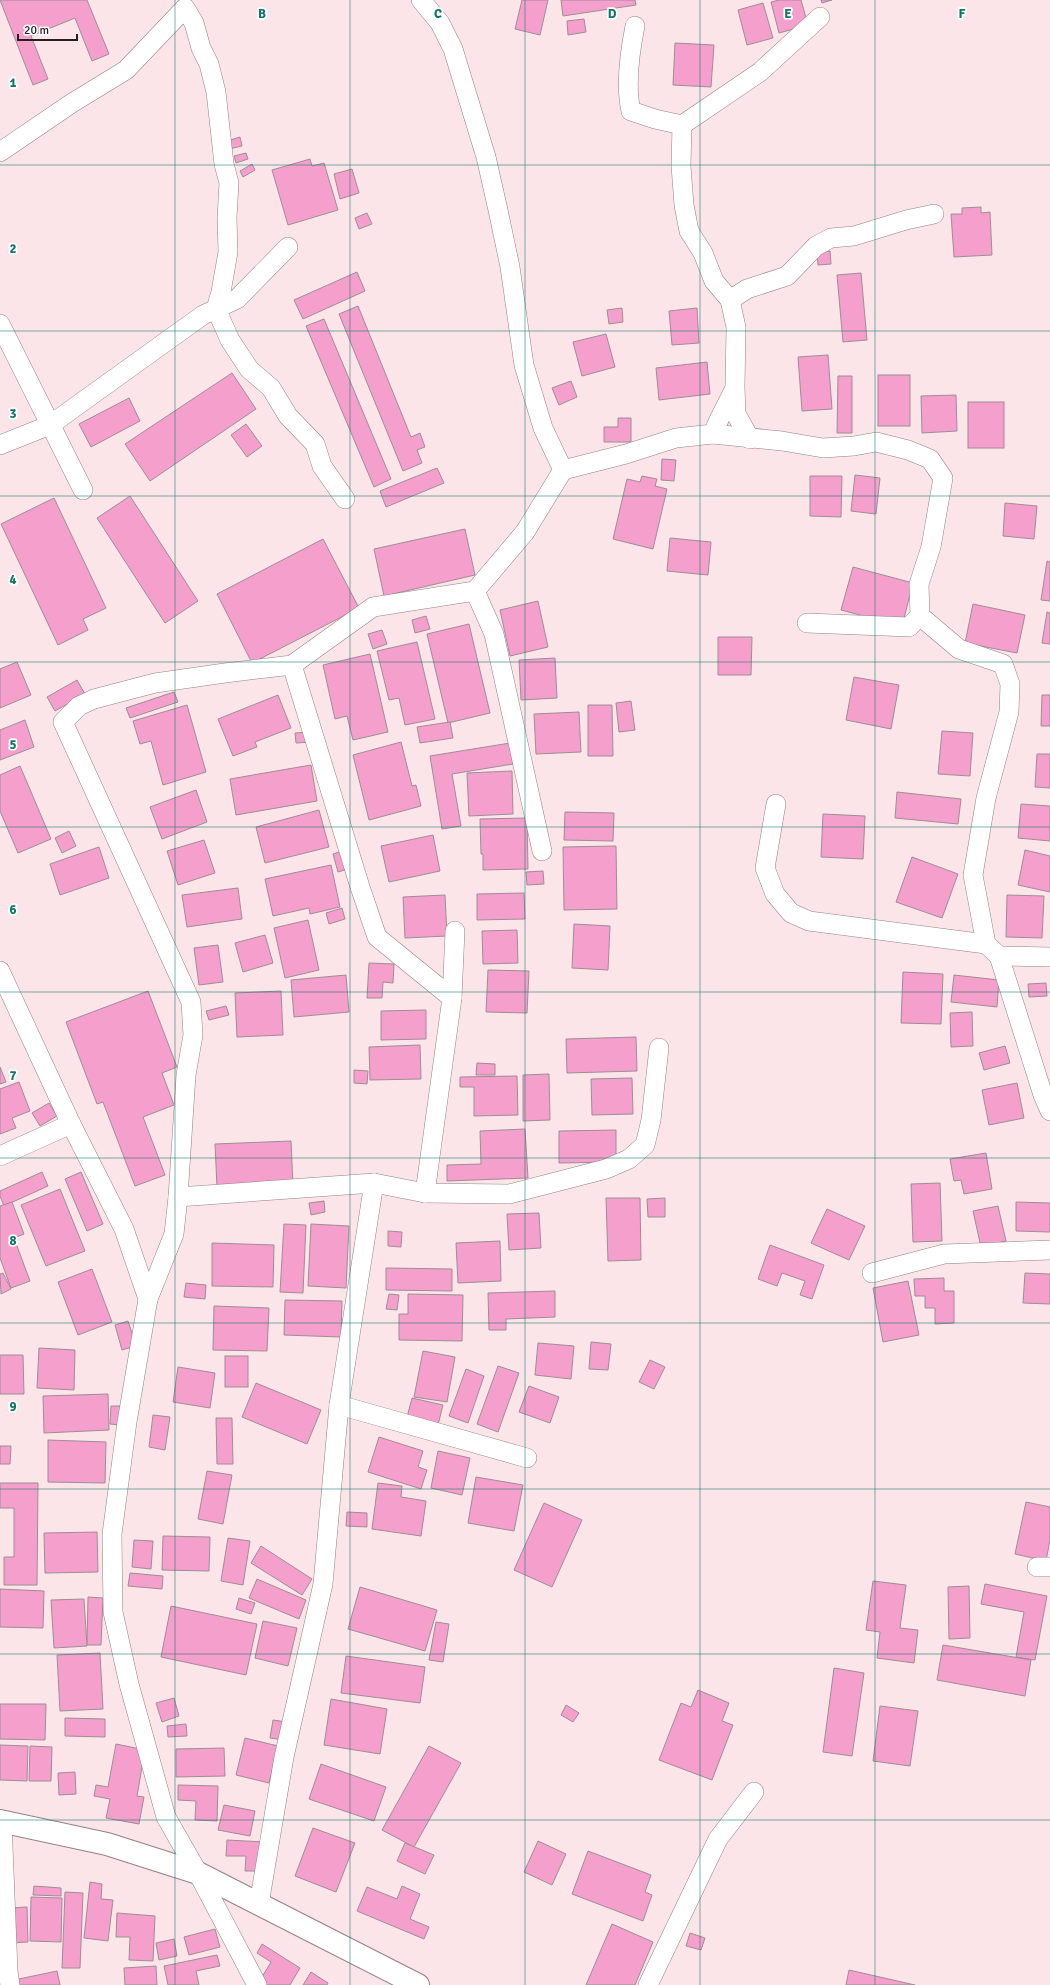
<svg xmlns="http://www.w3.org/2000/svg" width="1050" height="1985" font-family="Signika,sans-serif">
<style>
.building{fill:#f59fcc;stroke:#9e8d95}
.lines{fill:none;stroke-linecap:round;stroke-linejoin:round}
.street-casing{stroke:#948183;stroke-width:20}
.primary-casing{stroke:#948183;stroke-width:24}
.street{stroke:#fff;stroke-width:19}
.primary{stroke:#fff;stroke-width:22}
.grid{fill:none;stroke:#0f766e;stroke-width:1;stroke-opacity:0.55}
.grid-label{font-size:13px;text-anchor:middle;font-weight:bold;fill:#0f766e;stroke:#fff;stroke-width:3.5;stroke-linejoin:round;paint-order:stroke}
</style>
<rect width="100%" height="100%" fill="#fbe5e8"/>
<g class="building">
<polygon points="0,0 87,0 109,54 92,61 75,18 31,36 48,79 33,85"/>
<polygon points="522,0 548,0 540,35 515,29"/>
<polygon points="561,0 635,0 636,5 563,16"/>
<polygon points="779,0 801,0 808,25 779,33 771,2"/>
<polygon points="821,0 832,0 822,3"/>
<polygon points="763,3 773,38 747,45 738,10"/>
<polygon points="584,19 586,32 568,35 567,21"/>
<polygon points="675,43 714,45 711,87 673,85"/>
<polygon points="240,137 242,146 229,149 227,141"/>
<polygon points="246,153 248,159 236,163 234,156"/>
<polygon points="310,159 312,166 324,163 338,210 288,225 272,170"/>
<polygon points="252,164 255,170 243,177 240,171"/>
<polygon points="352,169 359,193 340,199 334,174"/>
<polygon points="981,207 981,213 990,212 992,255 954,257 951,214 962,214 962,208"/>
<polygon points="367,213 372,224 359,229 355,218"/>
<polygon points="830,251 831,264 818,265 817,252"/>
<polygon points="357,272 365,291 303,319 294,300"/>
<polygon points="861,273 867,340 843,342 837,275"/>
<polygon points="358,306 411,437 420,433 425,447 417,450 422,463 403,471 339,314"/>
<polygon points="622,308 623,322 609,324 607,310"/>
<polygon points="697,308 699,343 672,345 669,311"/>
<polygon points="324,319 391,479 374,487 306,326"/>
<polygon points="606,334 615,367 582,376 573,342"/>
<polygon points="828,355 832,409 802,411 798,357"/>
<polygon points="707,362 710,394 659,400 656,368"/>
<polygon points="232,373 256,409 150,481 125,444"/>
<rect x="878" y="375" width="32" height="51"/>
<polygon points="838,376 852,376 852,433 837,433"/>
<polygon points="571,381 577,397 559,405 552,388"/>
<polygon points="956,395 957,431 922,433 921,396"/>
<polygon points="129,398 140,421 91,447 79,424"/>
<rect x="968" y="402" width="36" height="46"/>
<polygon points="618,418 631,418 631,442 604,442 604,427 618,427"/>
<polygon points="246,424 262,446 247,457 231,435"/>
<polygon points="662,459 676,460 674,481 661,480"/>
<polygon points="437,468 444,483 386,507 380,491"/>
<polygon points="855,475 880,478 876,514 851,511"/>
<polygon points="642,476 657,479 655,486 667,489 653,549 613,539 627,479 640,482"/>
<polygon points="810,476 842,476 841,517 810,516"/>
<polygon points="130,496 198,601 165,623 97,518"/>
<polygon points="54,498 106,608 83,619 88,630 58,645 1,524"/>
<polygon points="1005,503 1037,506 1034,539 1003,536"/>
<polygon points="465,529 475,575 384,596 374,549"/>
<polygon points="670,538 711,542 708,575 667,571"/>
<polygon points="323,539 359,608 252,663 217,594"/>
<polygon points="1047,561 1050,562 1050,601 1041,600"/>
<polygon points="853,567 913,583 902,626 841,610"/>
<polygon points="538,601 548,647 510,656 500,610"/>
<polygon points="973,604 1025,615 1017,653 965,643"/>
<polygon points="1047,612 1050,613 1050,644 1042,643"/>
<polygon points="426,616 430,629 415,633 412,620"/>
<polygon points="469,624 490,713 448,723 427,634"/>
<polygon points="382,630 387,644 373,649 368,634"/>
<polygon points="718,637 752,637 751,675 718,675"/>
<polygon points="417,642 435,719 405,725 399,698 389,700 377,651"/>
<polygon points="370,654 388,732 353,740 347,716 335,719 323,665"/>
<polygon points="555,658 557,698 521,700 519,660"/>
<polygon points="17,662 31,695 0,708 0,669"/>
<polygon points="854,677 899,685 891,729 846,720"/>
<polygon points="77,680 85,694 55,711 47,697"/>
<polygon points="174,692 178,702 130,718 126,708"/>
<polygon points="278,695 291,728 255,742 257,747 233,756 218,719"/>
<polygon points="1042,695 1050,695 1050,726 1041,726"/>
<polygon points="631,701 635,730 619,732 616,703"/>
<polygon points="187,705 206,772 163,785 151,741 140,744 133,721"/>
<polygon points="588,705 612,705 613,756 588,756"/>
<polygon points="579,712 581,752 536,754 534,714"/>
<polygon points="25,720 34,747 0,760 0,730"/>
<polygon points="450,722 453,738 420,743 417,727"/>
<polygon points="942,731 973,733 970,776 938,774"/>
<polygon points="311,732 312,742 296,743 295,733"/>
<polygon points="401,742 412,786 416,785 421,806 369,820 353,755"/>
<polygon points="510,743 513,764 452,774 461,826 442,829 430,756"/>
<polygon points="1037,754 1050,754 1050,788 1035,787"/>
<polygon points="311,765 317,801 236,815 230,779"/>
<polygon points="20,766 51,839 18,853 0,811 0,775"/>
<polygon points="512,771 513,814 469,816 467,773"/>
<polygon points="196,790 207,822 162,839 150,807"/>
<polygon points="897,792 961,799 958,824 895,818"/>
<polygon points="1021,804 1050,806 1050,841 1018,838"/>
<polygon points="319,810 329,847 265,863 256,827"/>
<polygon points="565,812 614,813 613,841 564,840"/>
<polygon points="823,814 865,816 863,859 821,857"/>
<polygon points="527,818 528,869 483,870 483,854 481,854 480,819"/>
<polygon points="69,831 76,846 62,853 55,838"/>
<polygon points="433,835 440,871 389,882 381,846"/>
<polygon points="204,840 215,873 178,885 167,851"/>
<polygon points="616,846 617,909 564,910 563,847"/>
<polygon points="99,847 109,878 60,895 50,864"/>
<polygon points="1025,850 1050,856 1050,892 1018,885"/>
<polygon points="342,851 348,869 338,872 333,854"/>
<polygon points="912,857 958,874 942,918 896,902"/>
<polygon points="331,865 340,907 310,914 309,908 273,916 265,879"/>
<polygon points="543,871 544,884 527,885 526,872"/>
<polygon points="238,888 242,919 187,927 182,895"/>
<polygon points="524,893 525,919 477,920 477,894"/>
<polygon points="445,895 447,936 405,938 403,897"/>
<polygon points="1007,895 1044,896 1042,938 1006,937"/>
<polygon points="342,908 345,919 329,924 326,913"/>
<polygon points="308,920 319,970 285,978 274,928"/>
<polygon points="574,924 610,926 608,970 572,968"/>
<polygon points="517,930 518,963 483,964 482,931"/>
<polygon points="265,935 273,963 243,972 235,943"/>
<polygon points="218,945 223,982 199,985 194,948"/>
<polygon points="369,963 394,964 393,983 383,982 382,998 367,998"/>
<polygon points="488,970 529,971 527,1013 486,1012"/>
<polygon points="903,972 943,974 941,1024 901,1023"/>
<polygon points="346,975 349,1012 294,1017 291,980"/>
<polygon points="954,975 999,980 997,1007 951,1002"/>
<polygon points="1046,983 1047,996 1029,997 1028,984"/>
<polygon points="148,991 177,1067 162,1073 174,1105 143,1117 165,1175 135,1186 103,1102 97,1104 66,1022"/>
<polygon points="281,991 283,1035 237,1037 235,993"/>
<polygon points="226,1006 229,1015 209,1020 206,1011"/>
<polygon points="426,1010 426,1039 381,1040 381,1011"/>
<polygon points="972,1012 973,1046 951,1047 950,1013"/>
<polygon points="636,1037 637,1071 567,1073 566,1039"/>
<polygon points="420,1045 421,1079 370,1080 369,1047"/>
<polygon points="1005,1046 1010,1063 984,1070 979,1053"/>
<polygon points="477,1063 495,1064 495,1075 476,1075"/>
<polygon points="0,1067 6,1082 0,1084"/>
<polygon points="354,1070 368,1071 367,1084 354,1083"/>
<polygon points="549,1074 550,1120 523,1121 523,1075"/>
<polygon points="517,1076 518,1115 474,1116 474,1087 460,1087 460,1077"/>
<polygon points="632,1078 633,1114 592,1115 591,1079"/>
<polygon points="19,1082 30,1111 12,1118 16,1128 0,1134 0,1089"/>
<polygon points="1017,1083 1024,1118 989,1125 982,1090"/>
<polygon points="49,1103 57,1116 40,1126 32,1113"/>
<polygon points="525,1129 528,1178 447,1181 447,1165 481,1164 480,1131"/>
<polygon points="616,1130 616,1162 559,1163 559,1131"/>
<polygon points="291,1141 293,1185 217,1187 215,1144"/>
<polygon points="986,1153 992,1189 964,1194 961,1180 954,1181 950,1159"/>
<polygon points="42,1172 48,1186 4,1206 0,1196 0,1191"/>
<polygon points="81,1172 103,1224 87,1231 65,1179"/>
<polygon points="940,1183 942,1241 913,1242 911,1184"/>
<polygon points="60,1189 85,1251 46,1266 21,1205"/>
<polygon points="606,1198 640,1198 641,1260 608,1261"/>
<polygon points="665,1198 665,1217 648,1217 647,1199"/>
<polygon points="324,1201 325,1212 311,1215 309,1203"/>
<polygon points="12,1202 24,1234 14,1238 30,1281 11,1288 0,1258 0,1206"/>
<polygon points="1016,1202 1050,1203 1050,1232 1016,1231"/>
<polygon points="998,1206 1006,1241 981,1247 973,1211"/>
<polygon points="827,1209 865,1226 849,1260 811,1243"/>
<polygon points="539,1213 541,1248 509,1250 507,1214"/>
<polygon points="284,1224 306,1225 303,1293 280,1292"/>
<polygon points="311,1224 349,1226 346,1288 308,1286"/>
<polygon points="388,1231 402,1232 401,1247 388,1246"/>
<polygon points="500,1241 501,1281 458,1283 456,1243"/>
<polygon points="212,1243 274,1245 273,1287 212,1286"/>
<polygon points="770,1245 824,1265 812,1299 800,1295 805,1281 782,1273 777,1286 758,1279"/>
<polygon points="386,1268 452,1269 452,1291 386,1290"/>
<polygon points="92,1269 112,1322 78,1335 58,1282"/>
<polygon points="3,1273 11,1289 1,1294 0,1274"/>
<polygon points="1025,1273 1050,1274 1050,1304 1023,1303"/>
<polygon points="944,1278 944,1291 954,1291 954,1323 935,1324 935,1308 925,1308 925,1296 915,1296 914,1279"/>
<polygon points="908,1281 919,1335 883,1342 873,1288"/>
<polygon points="186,1283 206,1285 205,1299 184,1297"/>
<polygon points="555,1291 555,1317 506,1319 506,1330 489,1330 488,1293"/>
<polygon points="389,1294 399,1295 397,1310 386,1309"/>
<polygon points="408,1294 463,1295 462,1341 399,1340 399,1314 408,1314"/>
<polygon points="285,1300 342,1301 341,1337 284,1335"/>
<polygon points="214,1306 269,1308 267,1351 213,1350"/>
<polygon points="128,1321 136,1346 122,1350 115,1325"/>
<polygon points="591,1342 611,1344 608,1370 589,1369"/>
<polygon points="538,1343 574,1346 571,1379 535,1375"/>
<polygon points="39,1348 75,1350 74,1390 37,1388"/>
<polygon points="423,1351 455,1357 447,1402 414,1397"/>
<polygon points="0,1355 23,1355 24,1394 0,1394"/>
<rect x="225" y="1356" width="23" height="31"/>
<polygon points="650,1360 665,1367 654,1389 639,1382"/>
<polygon points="498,1366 519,1373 498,1432 477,1424"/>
<polygon points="178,1367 215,1373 210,1408 173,1402"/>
<polygon points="466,1369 484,1376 468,1423 449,1416"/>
<polygon points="256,1383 321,1410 307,1444 242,1417"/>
<polygon points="529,1386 559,1397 550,1423 519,1412"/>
<polygon points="108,1394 109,1430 44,1433 43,1396"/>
<polygon points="412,1398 443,1405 438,1425 407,1417"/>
<polygon points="111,1406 121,1406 120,1425 110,1424"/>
<polygon points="153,1415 170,1417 165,1450 149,1447"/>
<polygon points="216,1418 232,1418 233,1464 217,1464"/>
<polygon points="379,1437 423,1451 418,1467 427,1470 421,1489 368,1472"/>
<polygon points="48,1440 106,1442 105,1483 48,1482"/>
<polygon points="0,1446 11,1446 10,1464 0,1464"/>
<polygon points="438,1451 470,1458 462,1495 431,1488"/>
<polygon points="207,1471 232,1475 223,1524 198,1519"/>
<polygon points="476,1477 523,1485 514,1531 468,1523"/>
<polygon points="0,1483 38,1483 37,1585 4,1585 4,1557 14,1557 14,1508 0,1508"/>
<polygon points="378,1483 402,1486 401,1497 426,1501 421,1536 372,1529"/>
<polygon points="1026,1502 1050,1507 1050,1540 1046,1561 1015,1554"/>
<polygon points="544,1503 582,1520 552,1587 514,1570"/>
<polygon points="347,1512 367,1513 367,1527 346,1526"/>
<polygon points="97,1532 98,1572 45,1573 44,1533"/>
<polygon points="163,1536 210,1537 209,1571 162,1570"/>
<polygon points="228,1538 250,1541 243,1585 221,1581"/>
<polygon points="134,1540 153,1541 151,1569 132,1567"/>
<polygon points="261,1546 312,1579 302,1595 251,1563"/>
<polygon points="130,1573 163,1576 162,1589 128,1586"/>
<polygon points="257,1579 306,1600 299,1619 249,1598"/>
<polygon points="873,1581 906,1585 900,1628 918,1630 914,1663 877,1658 880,1632 866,1630"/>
<polygon points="985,1584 1047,1596 1035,1660 1016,1657 1024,1612 981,1604"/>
<polygon points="969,1586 970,1638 949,1639 948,1587"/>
<polygon points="360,1587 437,1610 425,1651 348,1629"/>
<polygon points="0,1589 44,1591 43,1628 0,1627"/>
<polygon points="88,1597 103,1598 101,1645 87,1645"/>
<polygon points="239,1598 255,1603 251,1614 236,1609"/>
<polygon points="84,1599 87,1646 54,1648 51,1600"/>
<polygon points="171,1606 257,1624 246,1675 161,1657"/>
<polygon points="263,1621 297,1628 288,1666 255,1658"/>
<polygon points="436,1622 449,1624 443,1662 429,1660"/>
<polygon points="943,1645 1031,1660 1025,1696 937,1680"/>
<polygon points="100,1653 103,1709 60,1711 57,1655"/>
<polygon points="346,1656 425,1667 420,1703 341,1693"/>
<polygon points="834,1668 864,1673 852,1756 823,1752"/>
<polygon points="698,1690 729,1703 722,1721 733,1725 712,1780 659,1760 681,1703 691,1707"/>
<polygon points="174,1698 179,1716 162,1722 156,1703"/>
<polygon points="331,1699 387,1709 380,1754 324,1745"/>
<polygon points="0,1704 46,1704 45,1740 0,1739"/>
<polygon points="566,1705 579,1713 573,1722 561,1715"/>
<polygon points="880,1706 918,1711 910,1766 873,1761"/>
<polygon points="65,1718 105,1719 105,1737 65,1736"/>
<polygon points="273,1720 287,1722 285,1740 270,1738"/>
<polygon points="186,1724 187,1736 168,1737 167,1726"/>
<polygon points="245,1738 278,1746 269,1783 236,1775"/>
<polygon points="116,1744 145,1750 137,1796 144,1797 139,1824 106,1818 110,1799 94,1796 96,1785 108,1787"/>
<polygon points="0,1745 28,1746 27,1781 0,1780"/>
<polygon points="30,1746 52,1747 51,1781 29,1781"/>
<polygon points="429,1746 461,1763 414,1847 382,1830"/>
<polygon points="224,1748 225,1776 176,1777 176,1749"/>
<polygon points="321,1764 386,1787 374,1821 309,1799"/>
<polygon points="75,1772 76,1794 59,1795 58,1773"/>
<polygon points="178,1785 218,1786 217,1821 195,1820 196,1801 178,1800"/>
<polygon points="224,1805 255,1811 250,1836 218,1830"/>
<polygon points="313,1828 355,1843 336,1892 295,1876"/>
<polygon points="227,1840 264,1842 263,1871 245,1871 246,1856 226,1856"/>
<polygon points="538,1841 566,1854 552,1885 524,1872"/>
<polygon points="405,1843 434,1855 425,1874 397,1861"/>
<polygon points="588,1851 651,1875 645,1892 652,1895 643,1921 572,1894"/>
<polygon points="90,1882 102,1884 101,1899 113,1900 108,1941 84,1938"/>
<polygon points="34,1886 61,1888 61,1896 33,1895"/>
<polygon points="402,1886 420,1894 410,1919 429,1927 424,1939 357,1911 367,1887 397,1899"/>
<polygon points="65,1892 83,1893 80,1968 62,1968"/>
<polygon points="31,1897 62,1898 61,1942 30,1941"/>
<polygon points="27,1907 28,1942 10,1943 9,1908"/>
<polygon points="117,1913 155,1916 153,1961 129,1960 130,1937 116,1937"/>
<polygon points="612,1924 653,1942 635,1985 586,1985"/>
<polygon points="215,1929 220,1947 189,1955 184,1937"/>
<polygon points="690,1933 705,1938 701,1950 686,1946"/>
<polygon points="174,1939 177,1956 159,1960 156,1943"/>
<polygon points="262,1944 300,1968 290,1985 265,1985 259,1982 271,1962 257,1953"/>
<polygon points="217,1955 220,1966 196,1971 199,1985 168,1985 164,1966"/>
<polygon points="156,1966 157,1985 125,1985 124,1968"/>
<polygon points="849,1970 915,1985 846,1985"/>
<polygon points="57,1971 60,1985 15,1985 14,1980"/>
<polygon points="311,1972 328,1983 327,1985 303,1985"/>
</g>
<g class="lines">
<defs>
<g id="street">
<polyline points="421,0 440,23 453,49 486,157 498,210 510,267 524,365 543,428 563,470 525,532 475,591"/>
<path d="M635 26C630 51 625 85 631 111L655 119 682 125 681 166 684 205 689 231 703 253 714 281 730 300 736 327 735 387 736 414 750 439"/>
<polyline points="682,125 760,72 820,17"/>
<polyline points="0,152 72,103 126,70 185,8 194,23 201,48 209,64 216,92 224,164 229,183 227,218 228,252 221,292 216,309 230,340 249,369 271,388 288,416 315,444 322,466 345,499"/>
<polyline points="730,300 747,289 787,276 816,246 831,238 854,236 906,220 934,214"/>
<polyline points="0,324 83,490"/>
<path d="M713 434C718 419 727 405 734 390"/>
<polyline points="0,445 50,425 203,315 237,299 288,247"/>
<polyline points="563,470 626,454 676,438 713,434 782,441 823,448 854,446 876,442 908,450 930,459 943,478 931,547 919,584 920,616 959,649 1003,664 1010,684 1009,712 986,798 973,875 986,944 999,956 1043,1095 1050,1111"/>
<polyline points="807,623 909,627 920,616"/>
<polyline points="292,665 360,887 377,937 452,998"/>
<polyline points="776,804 765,868 775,894 791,913 809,921 986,944"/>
<polyline points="999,956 1050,957"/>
<polyline points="0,971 71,1124 124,1229 148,1299 127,1422 112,1534 113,1612 129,1684 166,1817 198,1873 257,1985"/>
<polyline points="0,1156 71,1124"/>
<polyline points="425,1193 452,998 455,931"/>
<polyline points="178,1197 374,1183 425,1193 509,1194 606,1169 629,1159 645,1145 651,1120 659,1048"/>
<polyline points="872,1273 944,1254 1050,1250"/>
<polyline points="148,1299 174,1234 178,1197 186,1075 193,1035 191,1002 63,722 79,706 94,699 155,683 225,673 292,665 373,607 475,591 494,634 542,851"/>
<polyline points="339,1405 527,1458"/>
<polyline points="1037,1567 1050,1567"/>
<polyline points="2,1821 8,1971 10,1985"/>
<polyline points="259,1904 284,1757 323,1584 339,1405 374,1183"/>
<polyline points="648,1985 718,1839 754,1792"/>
</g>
<polyline id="primary" points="0,1821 107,1844 198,1873 418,1985"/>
</defs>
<use href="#street" class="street-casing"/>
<use href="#primary" class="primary-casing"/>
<use href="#street" class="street"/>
<use href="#primary" class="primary"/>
</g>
<path class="grid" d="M175 0V1985M350 0V1985M525 0V1985M700 0V1985M875 0V1985M0 165H1050M0 331H1050M0 496H1050M0 662H1050M0 827H1050M0 992H1050M0 1158H1050M0 1323H1050M0 1489H1050M0 1654H1050M0 1820H1050"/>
<g class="grid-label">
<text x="262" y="18">B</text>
<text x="438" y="18">C</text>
<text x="612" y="18">D</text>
<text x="788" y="18">E</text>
<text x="962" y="18">F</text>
<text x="13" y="87">1</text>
<text x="13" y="253">2</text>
<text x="13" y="418">3</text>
<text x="13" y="584">4</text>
<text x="13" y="749">5</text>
<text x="13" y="914">6</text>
<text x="13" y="1080">7</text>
<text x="13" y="1245">8</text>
<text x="13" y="1411">9</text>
</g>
<path d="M18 34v6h59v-6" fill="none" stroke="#261e1f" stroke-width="2"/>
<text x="24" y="34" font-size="12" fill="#261e1f" stroke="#ffffff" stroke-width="3" paint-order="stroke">20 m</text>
</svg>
